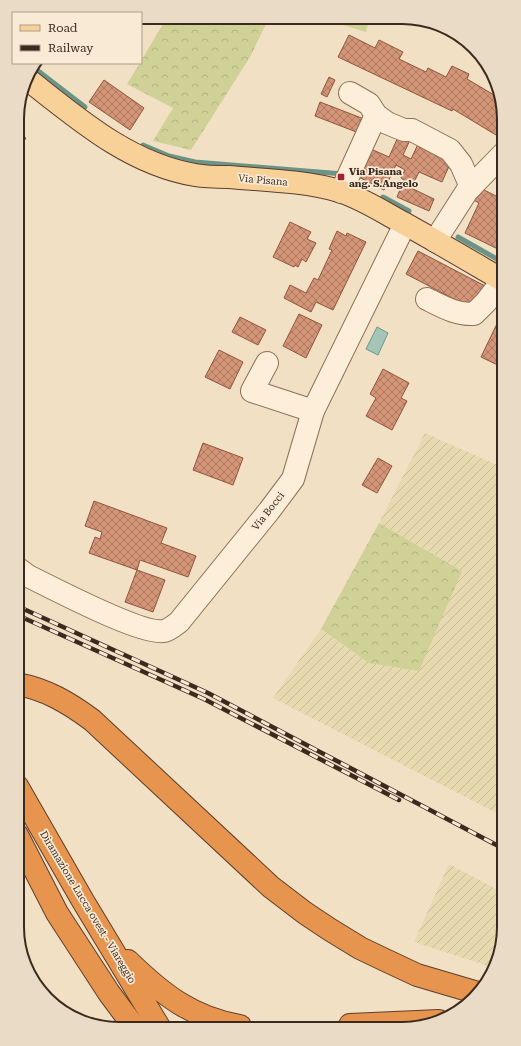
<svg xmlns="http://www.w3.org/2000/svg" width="521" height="1046" font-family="'Roboto Serif',serif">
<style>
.farmland{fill:url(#farmland-furrows)}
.forest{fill:url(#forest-crowns)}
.water{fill:#a6c5b9;stroke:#6c9486}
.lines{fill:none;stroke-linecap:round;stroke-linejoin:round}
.stream{stroke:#6c9486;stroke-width:5}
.building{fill:url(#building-cross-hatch);stroke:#90553c}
.minor-casing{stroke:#8e7058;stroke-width:24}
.major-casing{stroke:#5c3e2d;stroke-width:24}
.highway-casing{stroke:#5c3e2d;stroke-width:24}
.minor{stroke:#fceed8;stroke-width:22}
.major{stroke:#f8d199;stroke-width:22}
.highway{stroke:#e7954e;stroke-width:22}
.rail-casing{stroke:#3d2a1e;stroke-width:4.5}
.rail{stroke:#f8ead4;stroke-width:3;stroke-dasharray:9;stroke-linecap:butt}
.poi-dot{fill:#a32330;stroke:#f8ead4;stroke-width:1.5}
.labels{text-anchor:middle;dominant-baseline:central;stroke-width:3.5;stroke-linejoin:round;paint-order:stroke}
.poi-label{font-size:10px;font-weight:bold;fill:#3d2a1e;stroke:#f8ead4;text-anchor:start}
.street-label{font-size:10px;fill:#3d2a1e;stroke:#f8ead4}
.rim{fill:none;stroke:#3d2a1e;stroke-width:2}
</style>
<defs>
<pattern id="farmland-furrows" width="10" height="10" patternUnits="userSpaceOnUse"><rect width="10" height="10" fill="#e8dab0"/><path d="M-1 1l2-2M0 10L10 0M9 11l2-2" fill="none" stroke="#c8bb97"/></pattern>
<pattern id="forest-crowns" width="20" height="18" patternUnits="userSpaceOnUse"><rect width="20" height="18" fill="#d0d196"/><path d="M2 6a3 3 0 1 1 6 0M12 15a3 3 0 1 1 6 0" fill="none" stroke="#b4b481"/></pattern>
<pattern id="building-cross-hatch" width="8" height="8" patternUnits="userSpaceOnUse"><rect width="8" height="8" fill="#d39477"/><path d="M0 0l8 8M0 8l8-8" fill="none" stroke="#ac7961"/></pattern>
</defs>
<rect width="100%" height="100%" fill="#f2e0c4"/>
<g class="farmland">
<polygon points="425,433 504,468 504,817 273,698 321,629 369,663 462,571 379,523"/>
<polygon points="449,864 504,893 504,934 491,967 414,942"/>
</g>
<g class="forest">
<polygon points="167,17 269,18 250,57 191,150 153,141 173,108 127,84 140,63 141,63 141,61"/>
<polygon points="319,18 369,19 366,32"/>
<polygon points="379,523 462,571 419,671 369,663 321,629"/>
</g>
<polygon class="water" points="377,327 388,333 378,355 366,349"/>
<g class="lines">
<g class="stream">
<polyline points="33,67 85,107"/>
<polyline points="143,145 169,156 195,162 343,174"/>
<polyline points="383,197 409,211"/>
<polyline points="458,237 504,263"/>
</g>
</g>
<g class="building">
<polygon points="349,35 375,48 379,40 403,52 399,59 426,72 428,68 446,77 452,66 469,74 467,79 501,99 504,119 504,133 501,138 453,109 452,111 338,57"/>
<polygon points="329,77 335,80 327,97 321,94"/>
<polygon points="104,80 144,108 130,130 89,102"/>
<polygon points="320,102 364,119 359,133 315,116"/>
<polygon points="18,132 26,138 18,151"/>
<polygon points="399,135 410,140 403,155 411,159 420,140 454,155 442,182 419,172 411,188 434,199 429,211 397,197 404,180 401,178 405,170 396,165 384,190 351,173 364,146 389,157"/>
<polygon points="478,187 500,198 497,203 504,206 504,247 502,251 465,233 479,203 472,199"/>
<polygon points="290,222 311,232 307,239 316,243 306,262 302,259 298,267 295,265 294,267 273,257"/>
<polygon points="337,231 346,236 347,233 366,242 333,310 316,302 311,312 284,298 290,285 306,293 314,278 318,280 332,250 329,249"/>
<polygon points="418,251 487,287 475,310 406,274"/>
<polygon points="504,309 504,368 481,357"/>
<polygon points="299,314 322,325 306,358 283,346"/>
<polygon points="240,317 266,330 258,345 232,332"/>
<polygon points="219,350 243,362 230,389 205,377"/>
<polygon points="383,369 409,383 401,398 407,401 392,430 366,416 376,398 370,394"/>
<polygon points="203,443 243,458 233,485 193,470"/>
<polygon points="378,458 392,466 377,493 362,485"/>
<polygon points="94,501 167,528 161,543 196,556 188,577 140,560 137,570 89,553 95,537 100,539 102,532 85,526"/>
<polygon points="137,570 165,580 153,612 125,602"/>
</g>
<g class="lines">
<defs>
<g id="minor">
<polyline points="350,93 369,104 376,115 387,123 404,130 412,130 450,150 461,164 471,187"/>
<polyline points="341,192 376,115"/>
<polyline points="435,241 467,191 504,153"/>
<path d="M427 299C443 307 457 315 474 314L486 302 503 280"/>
<polyline points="267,363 252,391 313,411"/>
<path d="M17 568 28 576C53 588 141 635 164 631 169 630 175 625 179 622L269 511 293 479 313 411 405 224"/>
</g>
<path id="major" d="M26 78C77 118 129 164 195 175 206 177 217 177 228 177 263 180 306 181 339 191 359 197 378 209 396 219 433 239 468 260 504 281"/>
<g id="highway">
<path d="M17 684C46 689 69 703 92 720L271 887 305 913 329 929 360 948 385 960 417 975 478 993"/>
<polyline points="17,786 83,901 159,1027"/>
<polyline points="17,835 57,913 109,993 135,1028"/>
<path d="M128 961C162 994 192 1018 240 1026"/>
<polyline points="350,1025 439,1021"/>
</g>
</defs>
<use href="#minor" class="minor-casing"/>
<use href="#major" class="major-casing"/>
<use href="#highway" class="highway-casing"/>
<use href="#minor" class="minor"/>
<use href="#major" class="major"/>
<use href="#highway" class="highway"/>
<defs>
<g id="rail">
<polyline points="17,606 208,693 504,849"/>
<polyline points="17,615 204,699 399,800"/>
</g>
</defs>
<use href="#rail" class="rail-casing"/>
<use href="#rail" class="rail"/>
</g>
<rect class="poi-dot" x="337" y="173" width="8" height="8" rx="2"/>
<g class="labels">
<g class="poi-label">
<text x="349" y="171">Via Pisana<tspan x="349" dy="12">ang. S.Angelo</tspan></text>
</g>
<g class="street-label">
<text transform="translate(263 180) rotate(5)">Via Pisana</text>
<text transform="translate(268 511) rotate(-52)">Via Bocci</text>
<text transform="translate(88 907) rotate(59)">Diramazione Lucca ovest - Viareggio</text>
</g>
</g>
<path d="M0 0H521V1046H0ZM119 24H402A95 95 0 0 1 497 119V927A95 95 0 0 1 402 1022H119A95 95 0 0 1 24 927V119A95 95 0 0 1 119 24Z" fill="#e9dbc5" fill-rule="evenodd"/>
<path class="rim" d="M119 24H402A95 95 0 0 1 497 119V927A95 95 0 0 1 402 1022H119A95 95 0 0 1 24 927V119A95 95 0 0 1 119 24Z"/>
<rect x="12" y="12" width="130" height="52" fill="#f8ead4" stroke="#ad9d8b"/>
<rect x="20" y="25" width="20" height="6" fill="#f8d199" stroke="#ad9d8b"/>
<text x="48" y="32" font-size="12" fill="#3d2a1e">Road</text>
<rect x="20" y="45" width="20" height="6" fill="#3d2a1e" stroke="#ad9d8b"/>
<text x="48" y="52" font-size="12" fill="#3d2a1e">Railway</text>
</svg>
